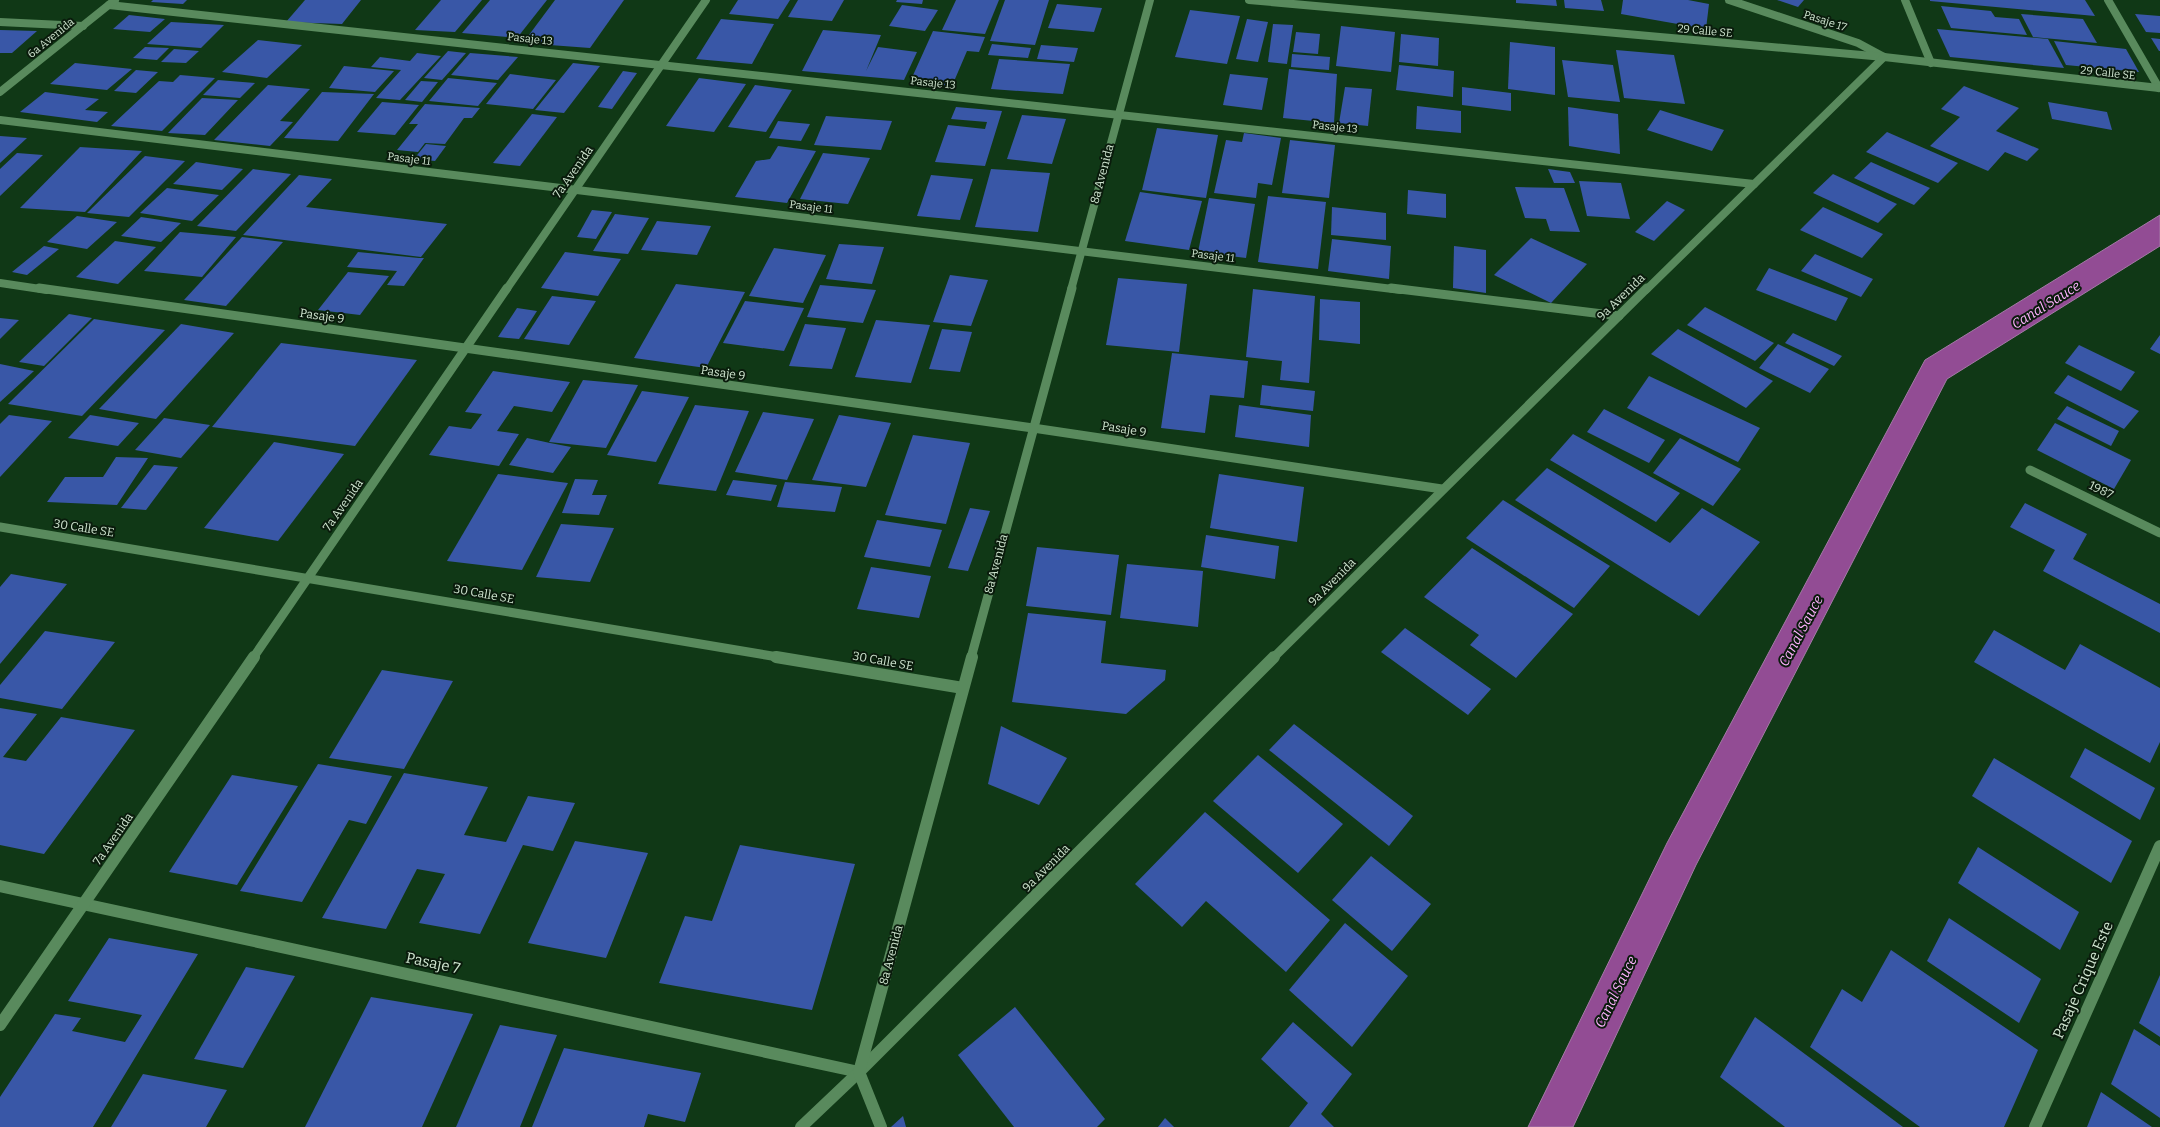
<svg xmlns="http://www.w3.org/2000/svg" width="2160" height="1127" font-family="Bitter,serif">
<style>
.water{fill:#924c94;stroke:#a47aa6}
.building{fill:#3957a7}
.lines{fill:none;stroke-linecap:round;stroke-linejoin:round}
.service-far2{stroke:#598a5d;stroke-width:8}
.service-far1{stroke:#598a5d;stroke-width:9}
.service{stroke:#598a5d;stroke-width:12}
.minor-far2{stroke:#598a5d;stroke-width:8}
.minor-far1{stroke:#598a5d;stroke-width:9}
.minor{stroke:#598a5d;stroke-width:12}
.labels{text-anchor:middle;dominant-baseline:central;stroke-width:4;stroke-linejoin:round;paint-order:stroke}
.far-street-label{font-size:11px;fill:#cfe4cf;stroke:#0a1b0c}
.street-label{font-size:12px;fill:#cfe4cf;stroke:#0a1b0c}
.water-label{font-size:14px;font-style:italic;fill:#feb2fe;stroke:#0a1b0c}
.near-street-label{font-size:15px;fill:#cfe4cf;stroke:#0a1b0c}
</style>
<rect width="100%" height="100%" fill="#103816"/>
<polygon class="water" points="2160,215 2160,246 1947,379 1696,865 1573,1127 1528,1127 1667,843 1925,360"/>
<g class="building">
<polygon points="153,0 187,0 183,4 151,2"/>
<polygon points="305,0 361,0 342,24 286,22"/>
<polygon points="441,0 482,0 455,32 415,30"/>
<polygon points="490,0 547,0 517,38 462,33"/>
<polygon points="555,0 624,0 590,48 523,43"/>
<polygon points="738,0 790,0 778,19 729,14"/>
<polygon points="798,0 844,0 832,21 788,17"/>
<polygon points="897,0 923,0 922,4 896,2"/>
<polygon points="956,0 999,0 985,34 942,30"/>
<polygon points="1005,0 1049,0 1035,45 990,41"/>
<polygon points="1516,0 1556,0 1557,6 1516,3"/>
<polygon points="1564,0 1601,0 1604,11 1565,8"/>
<polygon points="1623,0 1688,0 1709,4 1706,29 1621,14"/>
<polygon points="1777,0 1804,0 1798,7"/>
<polygon points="1930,0 2085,0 2095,16 1930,1"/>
<polygon points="1057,4 1102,8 1094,32 1048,28"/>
<polygon points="902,5 938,10 925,31 889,26"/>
<polygon points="1941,6 1991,11 1995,17 2019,19 2027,35 1951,28"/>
<polygon points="1190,10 1240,16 1227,64 1175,57"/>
<polygon points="2021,14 2083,19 2097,43 2033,37"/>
<polygon points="2135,14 2160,16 2160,33 2146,32"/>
<polygon points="129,15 165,19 150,32 113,29"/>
<polygon points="721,19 774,24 752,64 696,59"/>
<polygon points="1247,19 1268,22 1258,62 1236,59"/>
<polygon points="171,22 224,25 201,48 147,44"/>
<polygon points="1273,24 1293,25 1287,64 1268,62"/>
<polygon points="1341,26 1395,32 1391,72 1336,66"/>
<polygon points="1937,29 2048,39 2064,68 1950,57"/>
<polygon points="0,30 37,31 12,53 0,53"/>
<polygon points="823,30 881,35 866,71 878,47 917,52 904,80 802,71"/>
<polygon points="933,31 985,37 979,52 967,51 952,86 910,82"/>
<polygon points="1296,32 1320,34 1318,54 1293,52"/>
<polygon points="1401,34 1439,38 1438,66 1399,62"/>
<polygon points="2151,38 2160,39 2160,51 2159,51"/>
<polygon points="258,40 302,45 267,78 222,72"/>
<polygon points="2054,41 2126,49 2139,72 2066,65"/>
<polygon points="1510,42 1555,47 1555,95 1508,89"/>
<polygon points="992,44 1031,48 1028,58 988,55"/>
<polygon points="1041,45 1078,48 1074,62 1037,59"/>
<polygon points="145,47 169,48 157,60 133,58"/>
<polygon points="174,49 199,51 186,63 161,62"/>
<polygon points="1616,50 1674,55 1685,104 1624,98"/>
<polygon points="448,51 466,53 442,80 424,78"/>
<polygon points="417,53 441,56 400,100 376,98 401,70 371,67 380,57 410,61"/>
<polygon points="470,53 518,57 498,80 451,75"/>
<polygon points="1292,54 1330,57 1329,70 1291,67"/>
<polygon points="999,59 1070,64 1063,94 991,89"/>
<polygon points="1562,60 1613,65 1620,102 1568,97"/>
<polygon points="75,63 132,69 107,90 50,84"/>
<polygon points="573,63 600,66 564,113 535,110"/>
<polygon points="1399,65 1454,71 1453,97 1396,90"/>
<polygon points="344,66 394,71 375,92 329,88"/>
<polygon points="1289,69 1337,74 1334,123 1283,118"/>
<polygon points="136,70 158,72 136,93 114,91"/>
<polygon points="623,71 637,73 612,109 598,107"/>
<polygon points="510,74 556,80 533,109 486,104"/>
<polygon points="1230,74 1268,78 1262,110 1223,105"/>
<polygon points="180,75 215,78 162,131 111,126 159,81 173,82"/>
<polygon points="448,78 497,83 478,106 429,101"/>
<polygon points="699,78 746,84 714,132 666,126"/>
<polygon points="218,80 255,83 240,98 203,95"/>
<polygon points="421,81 438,82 422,102 405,100"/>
<polygon points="268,85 310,89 280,121 293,122 270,146 214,140"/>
<polygon points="755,85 792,90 766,132 728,127"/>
<polygon points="1964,86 2019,108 1996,131 2039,149 2027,161 2005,152 1988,171 1930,146 1960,117 1941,109"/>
<polygon points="1345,87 1372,89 1368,126 1339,123"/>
<polygon points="1462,87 1511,93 1511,111 1462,105"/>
<polygon points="45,92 99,99 85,110 108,112 97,122 20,112"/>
<polygon points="322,92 374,94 338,141 284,138"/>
<polygon points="202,98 238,100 205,135 168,133"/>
<polygon points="382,102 419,105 395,135 357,132"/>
<polygon points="2048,102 2107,112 2112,130 2052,119"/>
<polygon points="425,104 480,108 472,118 464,118 445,144 425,143 418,152 397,150 418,124 409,124"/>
<polygon points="1417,106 1461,111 1461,133 1416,129"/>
<polygon points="956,107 1002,111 985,166 935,162 948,125 985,129 987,122 951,119"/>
<polygon points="1568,107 1618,114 1620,154 1569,146"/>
<polygon points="1660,110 1724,130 1712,151 1647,130"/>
<polygon points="532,114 557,117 520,166 493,163"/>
<polygon points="1022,115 1066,119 1052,164 1007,159"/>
<polygon points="826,116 892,121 881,150 814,145"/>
<polygon points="778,121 810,124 801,141 769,138"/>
<polygon points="1157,128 1218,135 1206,198 1142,190"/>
<polygon points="1887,132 1958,163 1938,183 1866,152"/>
<polygon points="1244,133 1281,138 1272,185 1258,183 1256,198 1214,193 1226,140 1242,142"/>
<polygon points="0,136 27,138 0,163"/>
<polygon points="1290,140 1335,145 1329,198 1282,193"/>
<polygon points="426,144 446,146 435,161 414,159"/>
<polygon points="778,146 816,151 787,203 735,197 756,161 770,159"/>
<polygon points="80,147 142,151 85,212 20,208"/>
<polygon points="17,153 43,155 0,196 0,169"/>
<polygon points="823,153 870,158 848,204 800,199"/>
<polygon points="145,156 185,161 129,217 87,213"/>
<polygon points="196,162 243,169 222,190 173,184"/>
<polygon points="1871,162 1930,188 1914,205 1854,178"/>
<polygon points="253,169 291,174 236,231 197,226"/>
<polygon points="991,169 1050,173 1038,232 975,227"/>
<polygon points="1548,169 1570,172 1575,183 1554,183"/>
<polygon points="1833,174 1897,204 1878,223 1813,193"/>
<polygon points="299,175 332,179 306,207 447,224 421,257 243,235"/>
<polygon points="931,175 973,179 960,220 917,216"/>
<polygon points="1579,181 1621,183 1630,219 1587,216"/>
<polygon points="1515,187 1564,188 1580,232 1550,231 1546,219 1525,218"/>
<polygon points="167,188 219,195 192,221 140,213"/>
<polygon points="1408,190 1446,194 1446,218 1407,214"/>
<polygon points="1140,192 1202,201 1189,250 1125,241"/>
<polygon points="1268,196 1326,202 1318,269 1258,262"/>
<polygon points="1209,198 1255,204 1246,258 1198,252"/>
<polygon points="1667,201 1685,210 1654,241 1635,232"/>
<polygon points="1332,207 1386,213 1386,240 1331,235"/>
<polygon points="1823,207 1883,234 1862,258 1800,230"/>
<polygon points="592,210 612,212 596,239 577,237"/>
<polygon points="615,214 649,218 628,254 593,251"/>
<polygon points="77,216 117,222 87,249 47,242"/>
<polygon points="141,217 181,223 161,242 121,236"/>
<polygon points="657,221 711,226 697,255 641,250"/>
<polygon points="180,232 236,237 202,277 144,271"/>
<polygon points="242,237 283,242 226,306 184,300"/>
<polygon points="1531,238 1587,264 1551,303 1494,275"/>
<polygon points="1332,239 1391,246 1389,279 1328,271"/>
<polygon points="115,241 156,247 118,284 76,277"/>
<polygon points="839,244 884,247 872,284 826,279"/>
<polygon points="44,246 59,249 27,275 12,272"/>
<polygon points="1454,246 1486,250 1486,293 1453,288"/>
<polygon points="774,248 826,255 803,303 749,296"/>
<polygon points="358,252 419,258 424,258 404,286 387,285 397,271 347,267"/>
<polygon points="565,252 621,259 598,296 541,288"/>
<polygon points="1815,254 1873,279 1861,297 1801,271"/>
<polygon points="1769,268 1848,298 1836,321 1756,290"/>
<polygon points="348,272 389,276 360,315 318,310"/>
<polygon points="950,275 988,280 971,326 933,322"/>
<polygon points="1118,278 1187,284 1179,352 1106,345"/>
<polygon points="676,284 745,292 706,368 634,358"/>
<polygon points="820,285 876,290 863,323 807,317"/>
<polygon points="1253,289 1315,296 1309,383 1280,380 1282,361 1246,357"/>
<polygon points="552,296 596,301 569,345 524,339"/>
<polygon points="1320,299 1360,302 1360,344 1319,340"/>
<polygon points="745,301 804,308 784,351 723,343"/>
<polygon points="1705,307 1774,343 1755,361 1687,325"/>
<polygon points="517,308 537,311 519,339 498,337"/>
<polygon points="69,314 92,318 44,366 19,362"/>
<polygon points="0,318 19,320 0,339"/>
<polygon points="94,319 165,330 82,416 8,404"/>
<polygon points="876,320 930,325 911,383 855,377"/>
<polygon points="181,324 234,333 156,419 99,409"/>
<polygon points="805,324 846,328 832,369 789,366"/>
<polygon points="942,329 972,332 960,372 929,369"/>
<polygon points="1678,329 1773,381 1746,408 1651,354"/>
<polygon points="1793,333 1842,356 1834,366 1785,343"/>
<polygon points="2160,335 2160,354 2150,349"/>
<polygon points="281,343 417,360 355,446 212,427"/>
<polygon points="1778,344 1829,369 1810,393 1759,368"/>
<polygon points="2079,345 2135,372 2121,391 2065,363"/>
<polygon points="1172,353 1248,361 1244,398 1210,395 1205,433 1161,428"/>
<polygon points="0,364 34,371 0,402"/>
<polygon points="493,371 570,382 552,412 514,406 497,431 519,434 499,466 429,455 449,426 471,429 482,414 465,412"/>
<polygon points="2068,375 2139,411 2124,429 2054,393"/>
<polygon points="1649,376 1760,428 1738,462 1627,408"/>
<polygon points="583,380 638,385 606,448 549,442"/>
<polygon points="1262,385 1315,391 1313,411 1260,405"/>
<polygon points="642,391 689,397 656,462 607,455"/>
<polygon points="695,405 749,411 716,491 658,484"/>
<polygon points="1239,405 1311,415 1309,447 1235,437"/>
<polygon points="2067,406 2119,431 2111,446 2057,419"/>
<polygon points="1604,409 1665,440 1649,463 1587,432"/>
<polygon points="763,412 814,419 787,480 735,472"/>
<polygon points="9,415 52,421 0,477 0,424"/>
<polygon points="90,415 139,423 118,446 68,438"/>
<polygon points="839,415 891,423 866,487 812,480"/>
<polygon points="164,418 210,425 181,458 135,450"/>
<polygon points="2055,423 2131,460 2114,489 2037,450"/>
<polygon points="1573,434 1680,493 1656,522 1550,460"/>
<polygon points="913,435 970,443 946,524 885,515"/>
<polygon points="527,438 550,443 571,447 553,473 509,465"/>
<polygon points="1680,438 1741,469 1713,506 1653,473"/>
<polygon points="274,442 344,454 278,541 204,528"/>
<polygon points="116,457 148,458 117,505 47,502 65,477 103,477"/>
<polygon points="154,465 178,467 146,510 121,508"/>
<polygon points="1547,468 1670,543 1702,508 1760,542 1699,616 1515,500"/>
<polygon points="498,474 568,483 522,570 447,561"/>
<polygon points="1219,474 1304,487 1297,542 1210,528"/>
<polygon points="575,479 598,480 592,495 607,495 599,515 562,513"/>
<polygon points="733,480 777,485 771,501 726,495"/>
<polygon points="785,482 842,487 835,512 777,507"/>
<polygon points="1503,500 1610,566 1574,608 1466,538"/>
<polygon points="2025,503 2087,534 2073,559 2160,604 2160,633 2043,571 2055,550 2010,527"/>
<polygon points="970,508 990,511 968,571 948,568"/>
<polygon points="877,520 942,530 930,567 864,557"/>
<polygon points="561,524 614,528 590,582 536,577"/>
<polygon points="1206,535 1279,546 1275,579 1201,567"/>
<polygon points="1037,547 1119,555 1111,615 1026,606"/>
<polygon points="1472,548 1573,614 1516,678 1470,645 1479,635 1424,597"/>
<polygon points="1127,564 1203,571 1198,627 1120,618"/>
<polygon points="871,567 931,576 919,618 857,609"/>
<polygon points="11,574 67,584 0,664 0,587"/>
<polygon points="1028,613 1106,621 1101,663 1166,670 1165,680 1126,714 1012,702"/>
<polygon points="1405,628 1491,689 1468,715 1381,652"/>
<polygon points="1994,630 2065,670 2080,644 2160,688 2160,742 2150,763 1974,662"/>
<polygon points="45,631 115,642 62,709 0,698 0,685"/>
<polygon points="382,670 453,681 404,769 329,758"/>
<polygon points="0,708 37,714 3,757 26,761 61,717 135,730 44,854 0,845"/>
<polygon points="1294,724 1413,816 1389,846 1269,750"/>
<polygon points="1001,726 1067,758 1039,805 988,784"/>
<polygon points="2085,748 2155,788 2140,820 2070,777"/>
<polygon points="1258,755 1343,824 1298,873 1213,801"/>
<polygon points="1994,758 2132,841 2111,883 1972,796"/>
<polygon points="318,764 392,776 366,824 349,820 302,902 240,891"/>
<polygon points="404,773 488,787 464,835 506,842 528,796 575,803 553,851 523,845 480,934 419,923 445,874 417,869 386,929 322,918"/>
<polygon points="232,775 298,786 237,885 169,872"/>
<polygon points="1205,812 1330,920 1286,972 1206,901 1182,927 1135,884"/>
<polygon points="575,841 648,853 606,958 528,943"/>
<polygon points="740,845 855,864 812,1010 659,983 685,916 712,921"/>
<polygon points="1978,847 2079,912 2060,950 1958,883"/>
<polygon points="1371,856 1431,904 1392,951 1332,900"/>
<polygon points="1949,918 2041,979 2019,1023 1927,961"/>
<polygon points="1345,923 1408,976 1352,1047 1289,990"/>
<polygon points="109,938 198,954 93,1127 0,1127 0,1097 55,1014 81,1018 72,1031 125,1042 142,1015 68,1001"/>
<polygon points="1891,950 2038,1050 2004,1127 1920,1127 1810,1047 1842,989 1862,1002"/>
<polygon points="246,967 295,976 243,1068 194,1059"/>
<polygon points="2160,975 2160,1037 2139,1023"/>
<polygon points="371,997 473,1014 422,1127 305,1127"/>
<polygon points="1015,1007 1105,1119 1097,1127 1014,1127 958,1055"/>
<polygon points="1755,1017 1903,1127 1785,1127 1720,1077"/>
<polygon points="1293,1022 1352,1074 1321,1114 1334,1127 1289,1127 1308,1103 1261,1059"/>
<polygon points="500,1025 557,1035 520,1127 456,1127"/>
<polygon points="2134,1029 2160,1046 2160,1118 2111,1084"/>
<polygon points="564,1048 701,1073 685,1122 648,1114 644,1127 532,1127"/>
<polygon points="143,1074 227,1090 206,1127 111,1127"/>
<polygon points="2101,1092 2152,1127 2087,1127"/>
<polygon points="903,1116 906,1127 891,1127"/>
<polygon points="1165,1118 1174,1127 1158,1127"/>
</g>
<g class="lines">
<g class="service-far2">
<polyline points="1729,0 1858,43 1884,57"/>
<polyline points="2108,0 2159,88"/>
<polyline points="109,5 1754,184"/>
<polyline points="0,22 83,26"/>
<polyline points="0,120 1401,290"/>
<polyline points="0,283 47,290"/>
</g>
<g class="service-far1">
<polyline points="39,288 1033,428 1442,489"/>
<polyline points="1391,288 1619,316"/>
<polyline points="2030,470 2160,533"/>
</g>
<g class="service">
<polyline points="0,886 859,1072"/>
<polyline points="2035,1127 2160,846"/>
</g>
<g class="minor-far2">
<polyline points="1249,0 1884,57 2159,88"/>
<polyline points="1905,0 1931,63"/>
<polyline points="0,92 115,0"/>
<polyline points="506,290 706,0"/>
<polyline points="1071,290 1150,0"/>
<polyline points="1646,290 1884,57"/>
</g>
<g class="minor-far1">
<polyline points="0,527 784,658"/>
<polyline points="253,658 507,288"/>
<polyline points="971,658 1072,288"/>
<polyline points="1273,658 1647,288"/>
</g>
<g class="minor">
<polyline points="776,657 963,688"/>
<polyline points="0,1025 254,657"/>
<polyline points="801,1127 859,1072 1274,657"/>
<polyline points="881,1127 859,1072 972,657"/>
</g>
</g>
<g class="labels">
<g class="far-street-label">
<text transform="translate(1825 21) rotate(18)">Pasaje 17</text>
<text transform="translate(1705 31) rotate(5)">29 Calle SE</text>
<text transform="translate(51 38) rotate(-39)">6a Avenida</text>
<text transform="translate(530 39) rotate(6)">Pasaje 13</text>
<text transform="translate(2108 73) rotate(6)">29 Calle SE</text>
<text transform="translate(933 83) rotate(6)">Pasaje 13</text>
<text transform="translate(1335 127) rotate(6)">Pasaje 13</text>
<text transform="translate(409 159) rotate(7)">Pasaje 11</text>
<text transform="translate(811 207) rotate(7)">Pasaje 11</text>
<text transform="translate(1213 256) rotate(7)">Pasaje 11</text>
</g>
<g class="street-label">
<text transform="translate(573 172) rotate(-55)">7a Avenida</text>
<text transform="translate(1102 174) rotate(-75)">8a Avenida</text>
<text transform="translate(1621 297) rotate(-44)">9a Avenida</text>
<text transform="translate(322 316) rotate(8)">Pasaje 9</text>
<text transform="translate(723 373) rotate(8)">Pasaje 9</text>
<text transform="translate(1124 429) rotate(9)">Pasaje 9</text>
<text transform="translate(2101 490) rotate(26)">1987</text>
<text transform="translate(343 505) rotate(-55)">7a Avenida</text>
<text transform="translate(84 528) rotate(9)">30 Calle SE</text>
<text transform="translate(996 564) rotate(-75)">8a Avenida</text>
<text transform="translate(1332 582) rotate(-45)">9a Avenida</text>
<text transform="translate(484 594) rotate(10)">30 Calle SE</text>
<text transform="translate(883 661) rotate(10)">30 Calle SE</text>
<text transform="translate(113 839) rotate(-55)">7a Avenida</text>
<text transform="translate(1046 868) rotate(-45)">9a Avenida</text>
<text transform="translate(891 955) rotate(-75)">8a Avenida</text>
</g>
<g class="water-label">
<text transform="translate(2046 305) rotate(-32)">Canal Sauce</text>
<text transform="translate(1801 631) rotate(-62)">Canal Sauce</text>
<text transform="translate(1616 992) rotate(-64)">Canal Sauce</text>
</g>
<g class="near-street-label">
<text transform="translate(433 963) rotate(12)">Pasaje 7</text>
<text transform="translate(2083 980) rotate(-66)">Pasaje Crique Este</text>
</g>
</g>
</svg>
